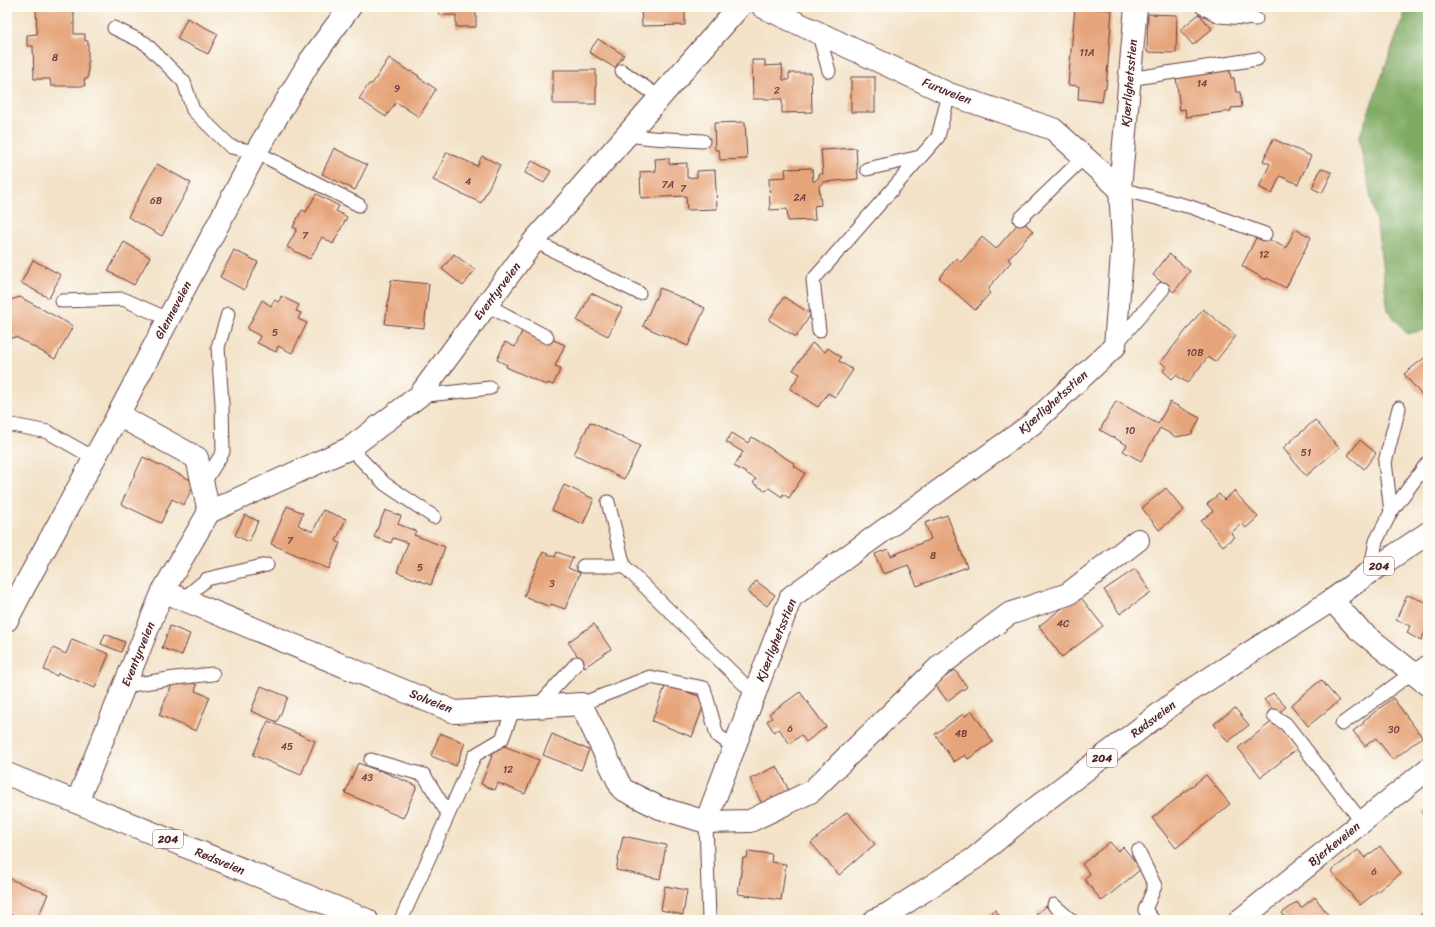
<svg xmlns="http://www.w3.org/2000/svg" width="1435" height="927" font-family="Sriracha,sans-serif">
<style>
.forest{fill:#80ab63;stroke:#656547}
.building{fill:#e6a47a}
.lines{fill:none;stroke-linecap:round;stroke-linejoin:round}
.service-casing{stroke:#633c42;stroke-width:15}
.minor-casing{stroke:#633c42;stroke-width:24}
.trunk-casing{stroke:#633c42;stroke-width:24}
.service{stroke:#fff;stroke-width:13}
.minor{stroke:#fff;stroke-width:22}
.trunk{stroke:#fff;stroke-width:22}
.labels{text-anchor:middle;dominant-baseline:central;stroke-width:4;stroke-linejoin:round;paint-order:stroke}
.number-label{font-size:10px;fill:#71403f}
.shield{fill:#fdfcf7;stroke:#806168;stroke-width:1}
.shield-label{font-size:11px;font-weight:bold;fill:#4a1f2b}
.street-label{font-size:12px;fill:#4a1f2b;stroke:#fdfcf7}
</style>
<rect width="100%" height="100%" fill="#fdfcf7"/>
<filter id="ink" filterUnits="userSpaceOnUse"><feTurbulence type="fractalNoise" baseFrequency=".025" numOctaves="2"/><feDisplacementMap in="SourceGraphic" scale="8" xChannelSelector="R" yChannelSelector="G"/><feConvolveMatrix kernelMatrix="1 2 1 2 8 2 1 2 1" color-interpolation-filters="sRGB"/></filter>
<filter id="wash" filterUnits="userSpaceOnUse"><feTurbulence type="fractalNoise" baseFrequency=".012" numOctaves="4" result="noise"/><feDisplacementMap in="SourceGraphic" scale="16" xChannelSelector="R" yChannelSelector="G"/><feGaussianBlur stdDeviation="0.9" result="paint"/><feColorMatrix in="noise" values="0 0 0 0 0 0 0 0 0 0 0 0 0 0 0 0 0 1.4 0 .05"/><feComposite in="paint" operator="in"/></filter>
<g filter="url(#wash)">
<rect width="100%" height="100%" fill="#f3e2c7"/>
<polygon class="forest" points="1407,7 1428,7 1428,329 1407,334 1388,311 1378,233 1359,138"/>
<g id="blocks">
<g class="building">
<polygon points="439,7 476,7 476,27 456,27 456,15 439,15"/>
<polygon points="641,7 685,7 685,25 642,26"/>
<polygon points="1075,7 1112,10 1106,89 1104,88 1102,102 1078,99 1079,86 1068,85"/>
<polygon points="36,8 74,8 74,34 85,34 85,41 88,41 88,79 84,79 85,86 51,86 50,79 34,79 33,46 27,46 27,35 37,34"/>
<polygon points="1148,14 1177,15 1176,53 1147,52"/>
<polygon points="1199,14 1212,29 1193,45 1180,30"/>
<polygon points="187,18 218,34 208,54 177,39"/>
<polygon points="598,39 624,55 615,68 589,52"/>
<polygon points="389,58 410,72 411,71 419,76 418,77 436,89 419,117 396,102 386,117 359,99 369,84 372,84"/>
<polygon points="752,60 765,60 765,66 782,65 783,80 789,80 789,73 811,73 812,112 782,113 782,99 753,99"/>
<polygon points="1229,68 1231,78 1234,78 1236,92 1240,92 1242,107 1231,108 1231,111 1186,117 1185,109 1180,110 1176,76"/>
<rect x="553" y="70" width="43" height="34"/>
<rect x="851" y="77" width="24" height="35"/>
<polygon points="745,122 747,159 720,160 719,150 715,150 714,123"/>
<polygon points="1273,139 1311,156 1298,184 1280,176 1272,194 1259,187 1270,164 1263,161"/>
<polygon points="334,148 367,165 355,190 322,174"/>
<polygon points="856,148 858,179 824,182 819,186 821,205 814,206 815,220 788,221 787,209 770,210 769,178 786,177 785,169 812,168 813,181 815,181 819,177 819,174 823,174 821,150"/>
<polygon points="447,152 477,166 482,156 500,165 481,203 433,180"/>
<polygon points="669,158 669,164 687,163 687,178 697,177 697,171 715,170 717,209 687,210 686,196 641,198 640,172 656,171 655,159"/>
<polygon points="532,161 551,171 544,183 525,173"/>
<polygon points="157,164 191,183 162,236 128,217"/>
<polygon points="1321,168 1332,173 1322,193 1312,188"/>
<polygon points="316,194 339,206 336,211 347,217 333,244 322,237 310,259 287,247 297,229 293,227 302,210 306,212"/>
<polygon points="1021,220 1033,231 1008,259 1011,262 989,287 990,288 988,291 990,293 975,310 939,278 956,258 961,262 982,237 996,249"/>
<polygon points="1295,229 1311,237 1286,288 1267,278 1266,280 1242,266 1258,234 1286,248"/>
<polygon points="124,242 150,257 134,285 108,271"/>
<polygon points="234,250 258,262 244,290 220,277"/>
<polygon points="454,254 475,270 463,286 442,269"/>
<polygon points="1169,254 1190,271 1174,292 1153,275"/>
<polygon points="33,260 61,275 49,298 21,283"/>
<polygon points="391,280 429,284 424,328 385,324"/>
<polygon points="660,288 705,308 688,346 643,326"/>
<polygon points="591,293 622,308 608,336 577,321"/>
<polygon points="281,296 299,305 296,311 301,313 298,319 307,323 292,353 278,346 276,352 257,343 260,336 247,329 262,300 271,306 274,300 279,302"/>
<polygon points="20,297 73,326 55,359 16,337 7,339 7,301"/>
<polygon points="784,297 811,314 796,337 769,320"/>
<polygon points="1203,309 1236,336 1215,362 1208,357 1187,383 1176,375 1172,379 1163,371 1166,367 1161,362"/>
<polygon points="524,327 565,345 555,366 561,368 553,385 548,383 546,385 506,367 507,365 497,360 505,342 515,347"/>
<polygon points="812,343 825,352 828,348 841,357 839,361 853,370 835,397 828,393 818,407 790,389 800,374 793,370"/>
<polygon points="1428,355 1428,397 1425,399 1404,374"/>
<polygon points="1116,401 1158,424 1170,402 1200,418 1192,434 1176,437 1160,428 1141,461 1123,451 1127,445 1100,430"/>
<polygon points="1315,420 1339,448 1306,476 1283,448"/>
<polygon points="590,422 640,446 624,479 574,454"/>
<polygon points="732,433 748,443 752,437 795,464 794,466 805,473 789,498 783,494 782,497 769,488 766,491 753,483 756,479 734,466 743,452 726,442"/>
<polygon points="1360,440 1376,453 1364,469 1348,455"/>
<polygon points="143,457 195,482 184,505 172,499 161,523 121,504"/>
<polygon points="564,485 594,499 583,524 552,510"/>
<polygon points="1166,488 1184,510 1159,530 1142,508"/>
<polygon points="1234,491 1258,517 1246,528 1242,523 1231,533 1234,537 1223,546 1201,521 1213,511 1207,504 1219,494 1224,500"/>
<polygon points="287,506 303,513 298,525 313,532 323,510 346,519 336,541 340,543 329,569 271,544"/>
<polygon points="385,510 401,516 398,524 416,531 414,535 445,547 431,585 397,572 408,543 393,538 391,543 374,537"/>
<polygon points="245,515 258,521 249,542 235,535"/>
<polygon points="947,515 967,567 917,586 908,565 884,574 883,572 882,572 875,554 888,549 891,556 931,539 925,523"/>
<polygon points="543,552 555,557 557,552 573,558 568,568 580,573 565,609 551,604 550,607 524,596"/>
<polygon points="1135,569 1151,592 1120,614 1104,590"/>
<polygon points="756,581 775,595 767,606 748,592"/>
<polygon points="1079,595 1103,626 1062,657 1039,626"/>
<polygon points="1407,595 1428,603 1428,624 1421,641 1407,633 1410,626 1396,620"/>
<polygon points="594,624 611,649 585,667 568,642"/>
<polygon points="170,626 190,634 182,655 162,648"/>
<polygon points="105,634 125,642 121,652 101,644"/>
<polygon points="72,639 109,654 95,688 58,673 57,676 44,670 53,648 66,654"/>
<polygon points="955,670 967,687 947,701 935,684"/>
<polygon points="183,679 197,685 195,691 210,697 196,731 159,715 173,682 180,685"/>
<polygon points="1321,680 1339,701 1308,726 1291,705"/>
<polygon points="666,684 706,699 692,737 652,721"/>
<polygon points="261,686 288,697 277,722 251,711"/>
<polygon points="800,692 826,727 806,742 801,735 790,744 779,729 774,732 767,721 772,718 769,714"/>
<polygon points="1273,693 1286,707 1277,714 1264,700"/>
<polygon points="1393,698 1422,737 1393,760 1376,738 1365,746 1353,731 1364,723 1363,721"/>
<polygon points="1235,708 1249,725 1228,742 1214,724"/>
<polygon points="972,711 993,742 968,759 965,755 954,762 935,734 963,714 965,716"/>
<polygon points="1274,720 1297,749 1261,777 1238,748"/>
<polygon points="268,721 315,741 301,775 253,755"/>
<polygon points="440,733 465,743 456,766 431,756"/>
<polygon points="552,734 589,750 581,770 543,755"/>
<polygon points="497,743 539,760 525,794 498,783 495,790 481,784"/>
<polygon points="358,763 379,771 379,770 417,786 403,818 345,793"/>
<polygon points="777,766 789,791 762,804 750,779"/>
<polygon points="1206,775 1230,804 1176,848 1152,818"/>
<polygon points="1428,808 1428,821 1422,812"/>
<polygon points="847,812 875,844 839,875 811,843"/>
<polygon points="623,836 666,845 660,879 616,870"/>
<polygon points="1110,842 1118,851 1123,847 1141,869 1102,901 1084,879 1090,874 1082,864"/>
<polygon points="1380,846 1401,873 1360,905 1331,871 1358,850 1365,858"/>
<polygon points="748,851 772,854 771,862 786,864 781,900 738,894 743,858 747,858"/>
<polygon points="7,878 48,894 37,920 24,920 7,913"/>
<polygon points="665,886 687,890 683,915 661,910"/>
<polygon points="1315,897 1332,920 1287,920 1282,913 1297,902 1301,908"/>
<polygon points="1046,906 1049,910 1050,909 1059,920 1036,920 1039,918 1036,914"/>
<polygon points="1428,909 1428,920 1423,920 1419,916"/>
<polygon points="995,910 1003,920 982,920"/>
</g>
</g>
</g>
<g filter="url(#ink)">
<use href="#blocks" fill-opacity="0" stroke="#633c42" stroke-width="1"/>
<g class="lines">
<defs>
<g id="service">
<polyline points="1202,7 1219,16 1256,19"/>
<polyline points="114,28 145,43 184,82 193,110 231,147 256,152 359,205"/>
<polyline points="818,32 829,71"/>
<polyline points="622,71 659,97"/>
<polyline points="1129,79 1257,59"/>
<polyline points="627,135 652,138 703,141"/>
<polyline points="867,169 920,157"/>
<polyline points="1120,189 1191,207 1265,234"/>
<polyline points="1020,219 1084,157"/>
<polyline points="534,241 639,293"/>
<polyline points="62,301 123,299 168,319"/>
<polyline points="487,305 547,337"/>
<polyline points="819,331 813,280 938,137 949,94"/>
<polyline points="1116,344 1163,289"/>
<polyline points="419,396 490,388"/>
<polyline points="7,424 48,432 94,458"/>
<polyline points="350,448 385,484 434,517"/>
<polyline points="203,484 223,452 222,404 218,347 228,314"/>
<polyline points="608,502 624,566 754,694"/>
<polyline points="1391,512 1385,462 1399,408"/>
<polyline points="583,566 624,566"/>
<polyline points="1370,572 1376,541 1391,512 1428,462"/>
<polyline points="183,599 207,579 267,565"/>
<polyline points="125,686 175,678 213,674"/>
<polyline points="581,704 650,677 704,688 717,735 734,747"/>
<polyline points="537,707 577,663"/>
<polyline points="1274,716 1286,724 1362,822"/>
<polyline points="1342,724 1428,661"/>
<polyline points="371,760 424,775 448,814"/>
<polyline points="706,822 709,920"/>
<polyline points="1138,851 1155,886 1145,910 1153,920"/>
<polyline points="1054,905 1071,920"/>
<polyline points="401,920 475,755 502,739 514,708"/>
</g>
<g id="minor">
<polyline points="763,7 949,94 1053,129 1120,189"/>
<polyline points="118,415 197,458 209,512"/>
<polyline points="163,591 455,712 581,704 622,789 660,808 706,822 750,821 812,791 942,664 1009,614 1068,594 1138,540"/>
<polyline points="1332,600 1358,629 1428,685"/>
<polyline points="7,620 24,587 118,415 256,152 310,61 350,7"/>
<polyline points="77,802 163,591 209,512 350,448 419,396 534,241 739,7"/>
<polyline points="706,822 791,597 1032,424 1115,346 1123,241 1120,189 1136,7"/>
<polyline points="1240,920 1428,769"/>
</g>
<g id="trunk">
<polyline points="7,774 367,920"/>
<polyline points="875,920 888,914 975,858 1025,816 1187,693 1332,600 1370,572 1428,533"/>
</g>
</defs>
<use href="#service" class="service-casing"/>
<use href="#minor" class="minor-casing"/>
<use href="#trunk" class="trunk-casing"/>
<use href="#service" class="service"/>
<use href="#minor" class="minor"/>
<use href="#trunk" class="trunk"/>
</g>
</g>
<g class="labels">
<g class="number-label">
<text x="1087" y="53">11A</text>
<text x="55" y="58">8</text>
<text x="1202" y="84">14</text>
<text x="397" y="89">9</text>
<text x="777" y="91">2</text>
<text x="468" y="182">4</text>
<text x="668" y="185">7A</text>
<text x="683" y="189">7</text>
<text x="800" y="198">2A</text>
<text x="156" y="201">6B</text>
<text x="305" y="236">7</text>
<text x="1264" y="255">12</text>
<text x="275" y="333">5</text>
<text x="1195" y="353">10B</text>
<text x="1130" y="431">10</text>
<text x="1306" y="453">51</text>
<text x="290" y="541">7</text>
<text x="933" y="556">8</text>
<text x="420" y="568">5</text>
<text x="552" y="584">3</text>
<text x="1063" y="624">4C</text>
<text x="790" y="729">6</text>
<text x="1394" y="730">30</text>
<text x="961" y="734">4B</text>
<text x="287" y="747">45</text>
<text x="508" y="770">12</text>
<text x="367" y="778">43</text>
<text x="1374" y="872">6</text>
</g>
<g class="shield">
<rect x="1364" y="557" width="30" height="18" rx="3"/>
<rect x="1087" y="749" width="30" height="18" rx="3"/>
<rect x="153" y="830" width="30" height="18" rx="3"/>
</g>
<g class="shield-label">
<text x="1379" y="566">204</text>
<text x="1102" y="758">204</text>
<text x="168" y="839">204</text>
</g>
<g class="street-label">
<text transform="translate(1129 83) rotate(-85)">Kjærlighetsstien</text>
<text transform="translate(947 91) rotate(22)">Furuveien</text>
<text transform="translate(497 291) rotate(-53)">Eventyrveien</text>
<text transform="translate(173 310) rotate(-62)">Glenneveien</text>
<text transform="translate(1053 402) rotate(-42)">Kjærlighetsstien</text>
<text transform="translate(776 640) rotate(-68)">Kjærlighetsstien</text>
<text transform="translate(138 654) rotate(-68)">Eventyrveien</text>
<text transform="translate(431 701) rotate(22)">Solveien</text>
<text transform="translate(1153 719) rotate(-37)">Rødsveien</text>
<text transform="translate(1334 844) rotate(-39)">Bjerkeveien</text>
<text transform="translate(220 861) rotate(22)">Rødsveien</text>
</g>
</g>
<rect width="1435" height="927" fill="none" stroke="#fdfcf7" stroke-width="24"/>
</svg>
